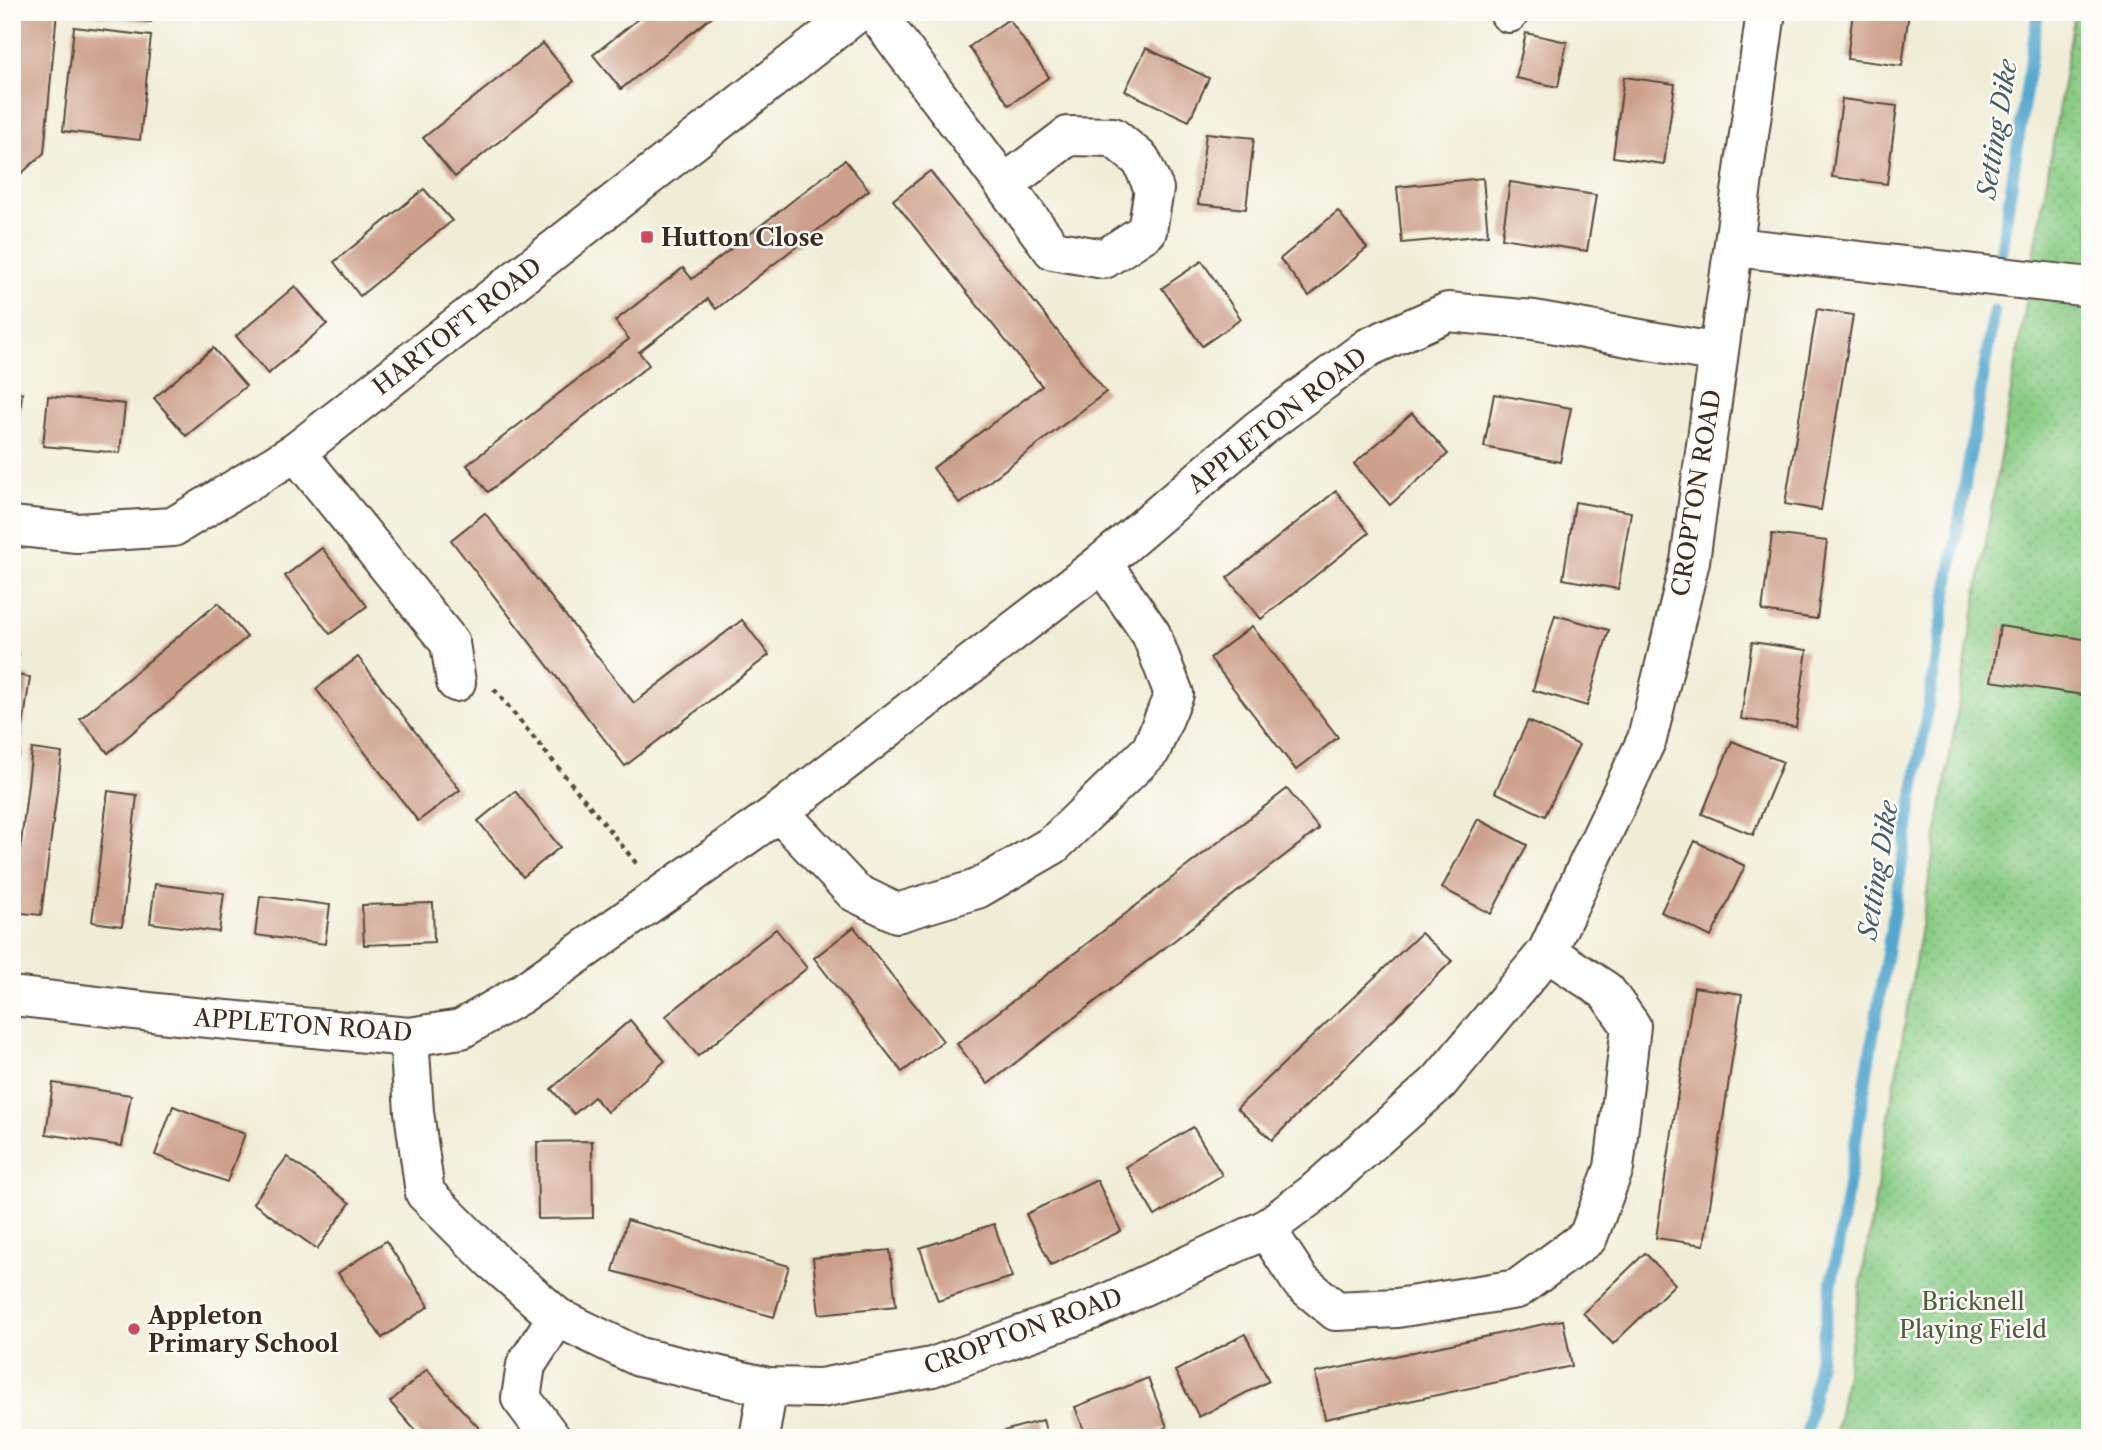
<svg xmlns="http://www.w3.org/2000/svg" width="2102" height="1450" font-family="'Libre Caslon Text',serif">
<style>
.park{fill:url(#park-dots);stroke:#627b52;stroke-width:2}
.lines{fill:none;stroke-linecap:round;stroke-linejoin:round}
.stream{stroke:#52a7ce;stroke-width:12}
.building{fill:#cda08c}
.minor-casing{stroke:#56473a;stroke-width:42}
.path{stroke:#56473a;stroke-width:4.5;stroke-dasharray:5 5;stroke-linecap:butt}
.minor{stroke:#fff;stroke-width:38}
.poi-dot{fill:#d1495b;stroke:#fdfcf7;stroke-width:2.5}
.labels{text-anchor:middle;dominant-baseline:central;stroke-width:5;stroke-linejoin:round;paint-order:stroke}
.poi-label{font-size:24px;font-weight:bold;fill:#3b2a1e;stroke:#fdfcf7;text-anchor:start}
.street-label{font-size:24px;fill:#3b2a1e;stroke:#fdfcf7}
.park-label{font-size:24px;fill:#525b3d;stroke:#fdfcf7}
.water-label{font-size:26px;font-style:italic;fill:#445c64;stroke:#fdfcf7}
</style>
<defs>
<pattern id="park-dots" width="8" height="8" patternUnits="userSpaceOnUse" patternTransform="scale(1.75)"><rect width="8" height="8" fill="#89cc85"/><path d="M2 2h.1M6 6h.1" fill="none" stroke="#77af72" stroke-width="1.8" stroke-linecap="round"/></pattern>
</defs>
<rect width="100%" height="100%" fill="#fdfcf7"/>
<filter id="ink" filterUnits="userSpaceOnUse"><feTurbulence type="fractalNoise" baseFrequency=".0143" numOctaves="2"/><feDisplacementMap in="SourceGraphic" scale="14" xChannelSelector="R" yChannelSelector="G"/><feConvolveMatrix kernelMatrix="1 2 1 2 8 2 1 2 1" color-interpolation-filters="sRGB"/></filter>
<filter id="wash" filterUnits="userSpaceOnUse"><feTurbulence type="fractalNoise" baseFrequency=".00686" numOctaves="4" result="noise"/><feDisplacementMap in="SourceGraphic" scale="28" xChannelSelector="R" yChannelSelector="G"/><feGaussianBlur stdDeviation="1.57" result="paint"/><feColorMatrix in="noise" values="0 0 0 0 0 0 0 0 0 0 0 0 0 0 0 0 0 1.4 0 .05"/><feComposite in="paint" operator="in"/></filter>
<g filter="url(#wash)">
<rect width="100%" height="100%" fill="#f0edd7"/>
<polygon class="park" points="2075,12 2090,12 2090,1438 1835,1438"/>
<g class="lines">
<g class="stream">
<polyline points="2001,253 2038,12"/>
<polyline points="1806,1438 1994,311"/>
</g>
</g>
<g id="blocks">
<g class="building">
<polygon points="12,12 57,12 44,153 12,182"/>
<polygon points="91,12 152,12 151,22 90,15"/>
<polygon points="647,12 711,12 714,15 621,89 593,55"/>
<polygon points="1853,12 1909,12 1902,66 1847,59"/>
<polygon points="1009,19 1049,77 1009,105 969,47"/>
<polygon points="74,27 151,36 140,140 63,131"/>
<polygon points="1526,33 1567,42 1558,87 1516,78"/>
<polygon points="543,43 574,81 455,177 423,138"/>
<polygon points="1146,48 1209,78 1189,121 1125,91"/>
<polygon points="1624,77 1675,84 1664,164 1613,157"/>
<polygon points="1842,99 1897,106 1887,184 1832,177"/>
<polygon points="1206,133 1254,138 1246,209 1198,204"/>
<polygon points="845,160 869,190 716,309 708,299 639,352 649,365 488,492 467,465 629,339 615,321 683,268 692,279"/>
<polygon points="930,171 1106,392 960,504 933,468 1042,386 893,200"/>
<polygon points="1483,178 1488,235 1402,243 1397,187"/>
<polygon points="1510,182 1596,195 1587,251 1502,238"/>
<polygon points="424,189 452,221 360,296 334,262"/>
<polygon points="1338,211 1367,248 1309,296 1280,259"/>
<polygon points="1202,261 1241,319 1202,346 1162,288"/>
<polygon points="295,286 327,324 268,374 236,336"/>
<polygon points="1817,309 1853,315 1821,510 1785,504"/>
<polygon points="213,348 246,386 186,436 154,398"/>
<polygon points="12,392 22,393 17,443 12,443"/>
<polygon points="1494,394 1571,408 1560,462 1484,447"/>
<polygon points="48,396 125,404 120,453 43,446"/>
<polygon points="1412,413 1448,454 1390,505 1354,464"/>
<polygon points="1336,491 1369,533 1261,619 1227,578"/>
<polygon points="1575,502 1631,512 1618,589 1563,579"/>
<polygon points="485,513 634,703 742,620 769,655 625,766 451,540"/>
<polygon points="1772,534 1827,541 1817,619 1762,611"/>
<polygon points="322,548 367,606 330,634 285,576"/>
<polygon points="218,603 247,637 108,753 80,719"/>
<polygon points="1555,615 1609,630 1587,706 1533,690"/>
<polygon points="1252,626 1338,737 1296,770 1210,658"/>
<polygon points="2000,626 2090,640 2090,696 1991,681"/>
<polygon points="1752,642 1807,650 1796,727 1741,719"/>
<polygon points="12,652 19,653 16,675 30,677 19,756 12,755"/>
<polygon points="358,657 460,790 418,821 316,689"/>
<polygon points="1528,721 1579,745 1545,816 1495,792"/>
<polygon points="1732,741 1783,762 1753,835 1702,814"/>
<polygon points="32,749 62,753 41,915 13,912"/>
<polygon points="1287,789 1319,829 988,1084 957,1044"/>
<polygon points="108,791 137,795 122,926 92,922"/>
<polygon points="515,791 560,847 523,877 478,821"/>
<polygon points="1478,819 1527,845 1491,914 1442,888"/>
<polygon points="1695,841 1745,866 1711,937 1661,912"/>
<polygon points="155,884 224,893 219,932 150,923"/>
<polygon points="260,896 330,905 325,944 255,935"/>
<polygon points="433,903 434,942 364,945 362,905"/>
<polygon points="854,927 943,1041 902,1072 814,958"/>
<polygon points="776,929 807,968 698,1056 666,1016"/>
<polygon points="1421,933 1452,961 1272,1140 1237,1108"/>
<polygon points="1694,987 1742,994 1704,1245 1656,1238"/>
<polygon points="630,1020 665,1061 607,1112 594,1097 574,1114 551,1089"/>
<polygon points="53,1083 131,1095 122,1146 46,1134"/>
<polygon points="173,1106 245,1134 227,1182 155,1155"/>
<polygon points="1193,1127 1222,1175 1155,1216 1126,1167"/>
<polygon points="592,1141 593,1218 538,1219 537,1142"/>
<polygon points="287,1157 350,1203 317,1249 253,1203"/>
<polygon points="1097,1180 1121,1231 1051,1265 1026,1214"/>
<polygon points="627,1220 789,1266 774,1317 613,1271"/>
<polygon points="994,1224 1012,1277 938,1301 920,1248"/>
<polygon points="386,1241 429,1306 382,1338 338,1273"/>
<polygon points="890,1250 896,1306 819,1314 813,1258"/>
<polygon points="1645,1253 1675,1284 1613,1344 1583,1313"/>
<polygon points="1563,1320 1572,1366 1325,1419 1315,1373"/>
<polygon points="1245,1334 1269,1381 1199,1417 1175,1371"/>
<polygon points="427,1369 454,1401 488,1438 422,1438 390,1402"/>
<polygon points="1148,1378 1167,1427 1142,1438 1087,1438 1075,1407"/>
<polygon points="1043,1420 1048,1438 982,1438 982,1437"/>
</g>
</g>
</g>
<g filter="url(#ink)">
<use href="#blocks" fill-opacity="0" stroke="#56473a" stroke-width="2"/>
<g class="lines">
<defs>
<g id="minor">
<polyline points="875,12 1053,250 1104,259 1147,231 1154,189 1141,160 1113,137 1068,136 1005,184"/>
<polyline points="1509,13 1509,12"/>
<polyline points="1735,247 2090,287"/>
<polyline points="296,452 450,643 456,682"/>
<polyline points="12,526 77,533 173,527 296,452 858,12"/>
<polyline points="779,812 854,892 897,913 977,889 1053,845 1151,750 1174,694 1151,634 1102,563"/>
<polyline points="12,996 185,1016 409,1037 461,1029 521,994 779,812 1102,563 1259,429 1369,347 1448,312 1534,320 1718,353"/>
<polyline points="409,1037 414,1112 425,1193 493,1261 557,1317 639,1357 768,1387 821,1388 932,1367 1092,1310 1266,1229 1314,1193 1439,1082 1547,952 1647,739 1690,561 1766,12"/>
<polyline points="1266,1229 1301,1282 1336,1311 1397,1308 1517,1289 1588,1237 1614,1168 1631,1026 1606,991 1547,952"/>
<polyline points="551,1438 521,1398 526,1365 557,1317"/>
<polyline points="759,1438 768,1387"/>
</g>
</defs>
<use href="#minor" class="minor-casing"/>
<polyline class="path" points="494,689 637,864"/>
<use href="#minor" class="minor"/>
</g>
</g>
<g class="poi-dot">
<rect x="640" y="230" width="14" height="14" rx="3.5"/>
<circle cx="134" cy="1329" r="7"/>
</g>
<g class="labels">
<g class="poi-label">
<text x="661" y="237">Hutton Close</text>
<text x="148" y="1315">Appleton<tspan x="148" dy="28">Primary School</tspan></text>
</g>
<g class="street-label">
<text transform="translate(457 326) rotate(-38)">HARTOFT ROAD</text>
<text transform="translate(1277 420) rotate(-38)">APPLETON ROAD</text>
<text transform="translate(1696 493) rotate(-81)">CROPTON ROAD</text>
<text transform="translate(303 1025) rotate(4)">APPLETON ROAD</text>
<text transform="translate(1023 1331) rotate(-20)">CROPTON ROAD</text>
</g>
<g class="park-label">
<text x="1973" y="1301">Bricknell<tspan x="1973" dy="28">Playing Field</tspan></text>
</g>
<g class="water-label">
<text transform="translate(1997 129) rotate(-81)">Setting Dike</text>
<text transform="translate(1878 870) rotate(-81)">Setting Dike</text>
</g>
</g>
<rect width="2102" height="1450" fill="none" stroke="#fdfcf7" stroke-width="42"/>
</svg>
